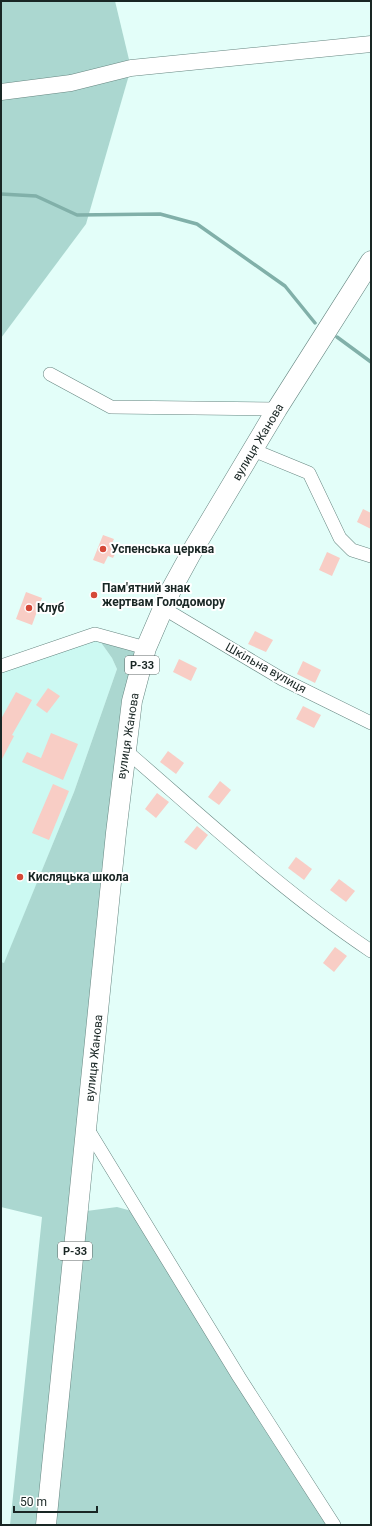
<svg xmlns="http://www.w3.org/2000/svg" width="372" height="1526" font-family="Roboto,sans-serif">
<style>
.built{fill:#ccf9f2}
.green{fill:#abd7d0}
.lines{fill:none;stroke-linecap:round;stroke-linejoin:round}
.stream{stroke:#81b0a9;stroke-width:3.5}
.building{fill:#f8cdc5}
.minor-casing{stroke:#668681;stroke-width:14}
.tertiary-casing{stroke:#668681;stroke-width:17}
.primary-casing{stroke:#668681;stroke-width:21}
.minor{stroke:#fff;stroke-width:13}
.tertiary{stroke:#fff;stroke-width:16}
.primary{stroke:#fff;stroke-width:20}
.poi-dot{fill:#d54837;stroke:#fff;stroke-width:1.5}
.labels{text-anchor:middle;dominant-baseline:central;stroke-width:4;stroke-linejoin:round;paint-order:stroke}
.shield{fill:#fff;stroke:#5e6766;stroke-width:1}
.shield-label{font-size:11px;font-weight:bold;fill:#192624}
.street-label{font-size:12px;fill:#192624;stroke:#fff}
.poi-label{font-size:12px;font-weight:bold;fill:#192624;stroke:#fff;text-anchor:start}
</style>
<rect width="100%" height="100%" fill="#e3fef9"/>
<polygon class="built" points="95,634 112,658 117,669 74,792 4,964 1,962 1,666"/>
<g class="green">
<polygon points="1,1 115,1 131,68 86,224 1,338"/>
<polygon points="95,634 146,648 79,1212 117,1207 139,1213 334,1525 10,1525 42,1217 1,1207 1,962 4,963 74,792 117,669 112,658"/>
</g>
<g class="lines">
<g class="stream">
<polyline points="1,194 36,196 77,215 160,214 197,224 285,286 315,323"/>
<polyline points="337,337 371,362"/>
</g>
</g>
<g class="building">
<polygon points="363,509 371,513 371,529 357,522"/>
<polygon points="103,535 114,539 110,547 117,550 113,558 108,556 104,564 93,560"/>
<polygon points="327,552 340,558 332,576 319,570"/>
<polygon points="26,592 42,598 32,625 16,619"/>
<polygon points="255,631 273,640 266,652 248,644"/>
<polygon points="179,659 197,668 191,681 173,672"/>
<polygon points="303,661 321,670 315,683 297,674"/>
<polygon points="48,688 60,696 47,713 36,705"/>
<polygon points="16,692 32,700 12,735 14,736 1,761 1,719"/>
<polygon points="303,706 321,715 314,728 296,719"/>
<polygon points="51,733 78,744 63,780 22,762 27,752 41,758"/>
<polygon points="168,751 184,763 176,774 160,762"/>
<polygon points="220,781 231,790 219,805 208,797"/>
<polygon points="53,784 69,791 49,840 32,833"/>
<polygon points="157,793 169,802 156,818 145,809"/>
<polygon points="197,826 208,835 196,850 184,842"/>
<polygon points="296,857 312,869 304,880 288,868"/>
<polygon points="339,879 355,891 346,902 330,890"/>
<polygon points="335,947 347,956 334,972 323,963"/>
</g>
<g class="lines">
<defs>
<g id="minor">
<polyline points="50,374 111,407 277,409"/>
<polyline points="253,450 309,473 340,538 352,550 371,556"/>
<polyline points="163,608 282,679 371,723"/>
<polyline points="1,666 95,634 146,648"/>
<path d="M125 750C205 819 283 892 371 951"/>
<polyline points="87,1128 239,1377 334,1525"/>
</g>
<polyline id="tertiary" points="1,92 71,83 131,68 371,44"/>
<polyline id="primary" points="46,1525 116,833 132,701 146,648 171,590 194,548 277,409 371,261"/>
</defs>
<use href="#minor" class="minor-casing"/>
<use href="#tertiary" class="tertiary-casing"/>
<use href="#primary" class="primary-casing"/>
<use href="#minor" class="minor"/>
<use href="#tertiary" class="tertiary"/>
<use href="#primary" class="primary"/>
</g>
<g class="poi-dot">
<circle cx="103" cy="549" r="4"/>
<circle cx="94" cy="595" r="4"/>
<circle cx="29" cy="608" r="4"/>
<circle cx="20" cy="877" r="4"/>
</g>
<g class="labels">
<g class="shield">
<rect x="125" y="656" width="34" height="18" rx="3"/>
<rect x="58" y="1242" width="34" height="18" rx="3"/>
</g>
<g class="shield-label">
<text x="142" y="665">Р-33</text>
<text x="75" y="1251">Р-33</text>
</g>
<g class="street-label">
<text transform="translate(258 442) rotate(-59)">вулиця Жанова</text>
<text transform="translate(266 668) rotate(29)">Шкільна вулиця</text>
<text transform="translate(128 736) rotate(-81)">вулиця Жанова</text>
<text transform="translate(94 1058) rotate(-84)">вулиця Жанова</text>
</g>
<g class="poi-label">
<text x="111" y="549">Успенська церква</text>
<text x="102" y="588">Пам'ятний знак<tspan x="102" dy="14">жертвам Голодомору</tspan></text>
<text x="37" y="608">Клуб</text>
<text x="28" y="877">Кисляцька школа</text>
</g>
</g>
<rect width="372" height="1526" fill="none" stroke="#192624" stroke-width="4"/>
<path d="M14 1506v6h83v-6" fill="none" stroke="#192624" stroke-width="2"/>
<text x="20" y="1506" font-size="12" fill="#192624" stroke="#ffffff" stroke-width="3" paint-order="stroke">50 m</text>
</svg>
